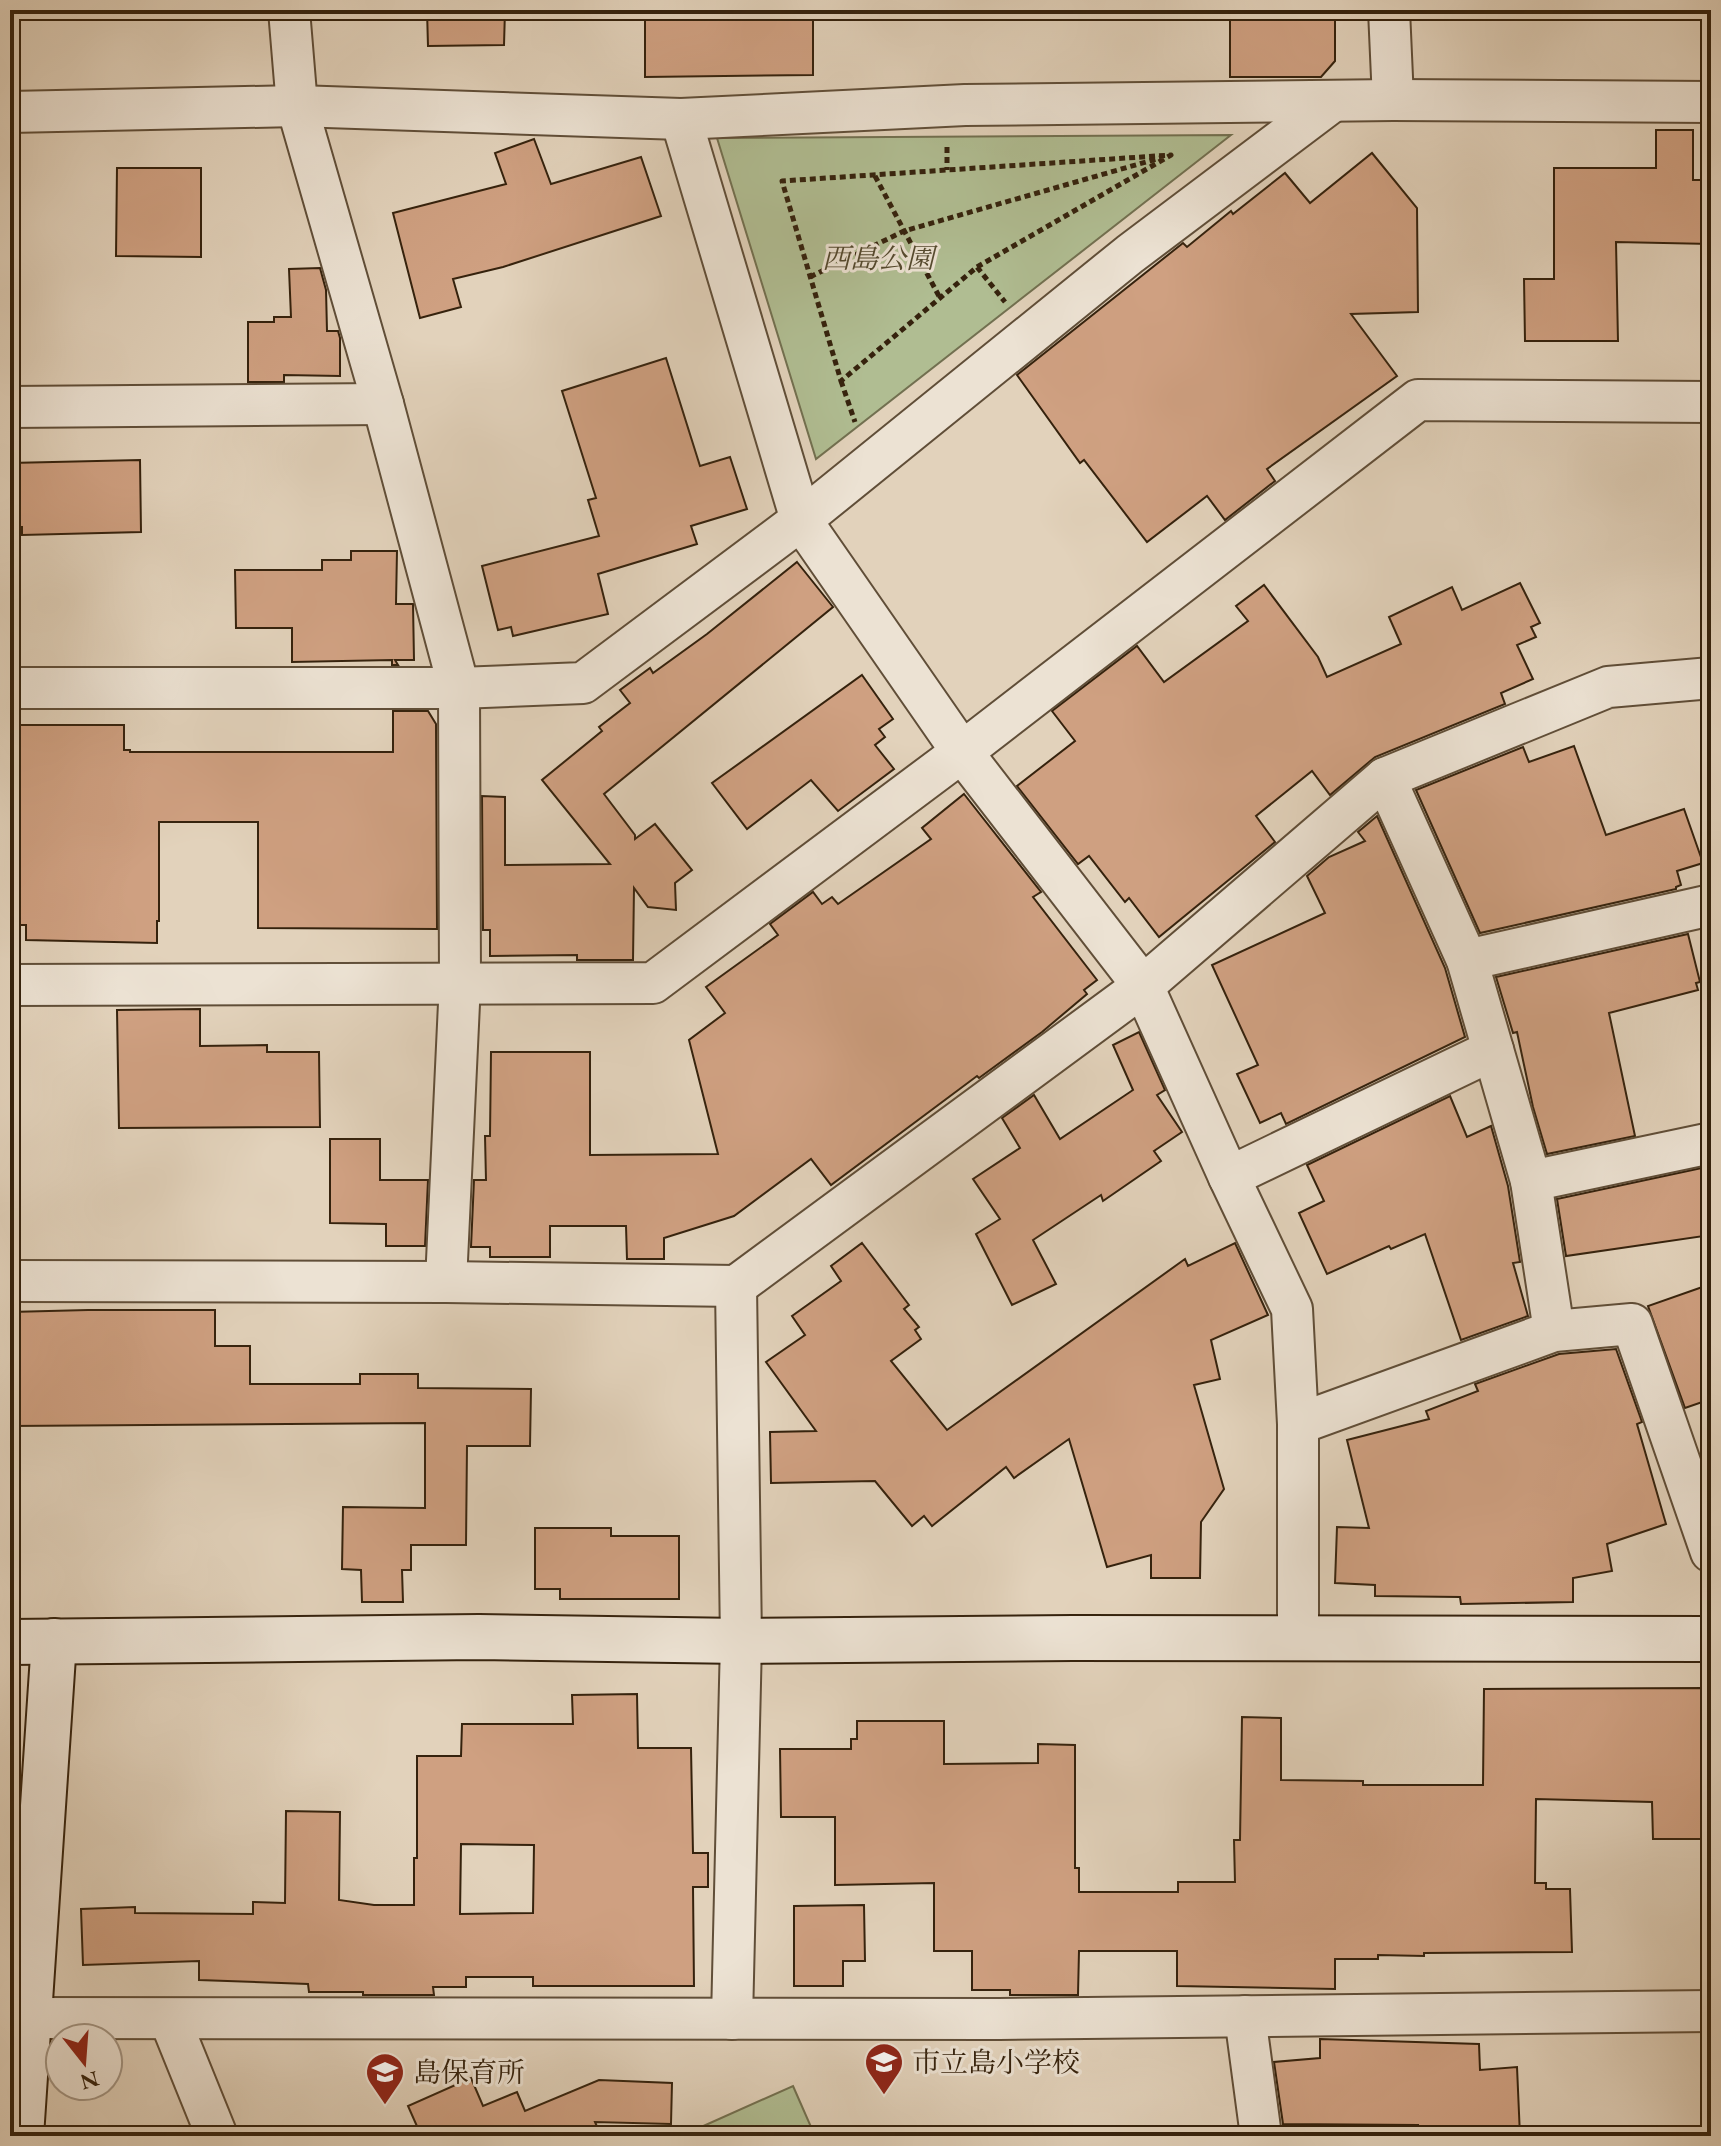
<svg xmlns="http://www.w3.org/2000/svg" width="1721" height="2146" font-family="'EB Garamond','Noto Serif JP',serif">
<style>
.green{fill:#b0bd92;stroke:#727050;stroke-width:2}
.building{fill:#cfa081;stroke:#35220d;stroke-width:2;fill-rule:evenodd}
.lines{fill:none;stroke-linecap:round;stroke-linejoin:round}
.street-casing{stroke:#604e38;stroke-width:44}
.secondary-casing{stroke:#35220d;stroke-width:48}
.path{stroke:#35220d;stroke-width:5;stroke-dasharray:6 4;stroke-linecap:butt}
.street{stroke:#ece2d3;stroke-width:40}
.secondary{stroke:#ece2d3;stroke-width:44}
.labels{text-anchor:middle;dominant-baseline:central;stroke-width:6;stroke-linejoin:round;paint-order:stroke}
.park-label{font-size:28px;font-style:italic;fill:#54492e;stroke:#ece2d3}
.poi-label{font-size:28px;fill:#35220d;stroke:#ece2d3;text-anchor:start}
</style>
<rect width="100%" height="100%" fill="#e2d2bb"/>
<filter id="stains"><feTurbulence type="fractalNoise" baseFrequency=".0025" numOctaves="4"/><feColorMatrix values="0 0 0 0 .2 0 0 0 0 .09 0 0 0 0 .02 0 0 0 .5 -.17"/></filter>
<radialGradient id="worn" r=".72"><stop offset=".6" stop-color="#630" stop-opacity="0"/><stop offset="1" stop-color="#630" stop-opacity=".3"/></radialGradient>
<g class="green">
<polygon points="1231,135 816,459 717,138"/>
<polygon points="793,2086 815,2136 681,2136"/>
</g>
<g class="building">
<polygon points="427,10 505,10 504,45 428,46"/>
<polygon points="645,10 813,10 813,75 645,77"/>
<polygon points="1230,10 1335,10 1335,61 1321,77 1230,77"/>
<polygon points="1656,130 1693,130 1693,180 1711,180 1711,244 1616,242 1618,341 1525,341 1524,279 1554,279 1554,168 1656,168"/>
<polygon points="534,139 551,184 641,157 661,216 503,267 453,279 461,307 420,318 393,213 506,184 495,153"/>
<polygon points="1372,153 1417,208 1418,312 1351,314 1397,376 1267,469 1275,481 1225,520 1207,496 1147,542 1084,460 1080,463 1017,375 1183,243 1187,247 1231,211 1233,214 1285,173 1310,203"/>
<polygon points="117,168 201,168 201,257 116,256"/>
<polygon points="320,268 326,290 327,331 338,331 340,338 340,376 284,375 284,382 248,382 248,322 274,322 274,317 291,317 289,269"/>
<polygon points="666,358 700,466 730,457 747,509 691,526 697,544 598,574 608,614 513,636 511,627 498,630 482,566 599,536 588,500 596,498 562,391"/>
<polygon points="140,460 141,532 22,535 22,527 10,527 10,463"/>
<polygon points="351,551 397,551 396,604 413,604 414,660 395,660 398,665 392,665 392,660 292,662 292,628 236,628 235,570 322,570 322,560 351,560"/>
<polygon points="797,562 833,607 604,794 635,835 635,839 655,824 692,870 675,883 676,910 648,907 634,888 633,960 577,960 577,955 490,956 490,930 483,930 482,796 505,797 505,865 610,864 542,780 602,731 599,727 630,703 620,690 650,668 653,673 707,634"/>
<polygon points="1520,583 1540,623 1531,627 1536,637 1517,645 1533,679 1501,693 1505,704 1375,757 1330,795 1312,771 1256,816 1275,842 1159,937 1129,898 1125,902 1089,856 1078,864 1017,786 1075,741 1052,711 1137,646 1164,682 1248,621 1236,606 1264,585 1318,657 1327,677 1401,644 1389,617 1452,587 1462,610"/>
<polygon points="862,675 893,719 879,729 885,737 875,745 894,769 838,811 811,780 747,829 712,783"/>
<polygon points="393,711 428,711 436,724 437,929 258,928 258,822 159,822 159,921 157,921 157,943 26,940 26,925 10,925 10,725 124,725 124,750 130,750 130,752 393,752"/>
<polygon points="1574,746 1606,835 1684,809 1703,863 1677,871 1681,885 1676,887 1676,889 1480,933 1416,790 1523,747 1529,762"/>
<polygon points="964,794 1041,892 1033,897 1097,980 1084,990 1087,994 1042,1032 979,1078 977,1076 831,1185 811,1159 734,1216 664,1238 664,1259 627,1259 626,1226 550,1226 550,1257 490,1257 490,1247 471,1247 474,1180 486,1180 485,1136 490,1136 491,1052 590,1052 590,1155 718,1154 689,1040 725,1013 706,987 778,935 770,924 813,892 822,904 832,897 838,904 931,839 922,828"/>
<polygon points="1377,816 1445,968 1465,1037 1286,1124 1281,1113 1260,1123 1237,1074 1258,1065 1212,965 1325,913 1307,876 1329,857 1365,841 1358,832"/>
<polygon points="1688,934 1700,982 1696,983 1698,990 1609,1013 1635,1136 1547,1154 1533,1107 1517,1032 1513,1033 1496,977"/>
<polygon points="200,1009 200,1046 267,1045 267,1052 319,1052 320,1127 119,1128 117,1010"/>
<polygon points="1139,1032 1165,1090 1157,1095 1182,1132 1154,1151 1161,1161 1103,1201 1101,1195 1033,1240 1056,1284 1012,1305 976,1234 1000,1219 973,1179 1020,1148 1002,1118 1034,1095 1060,1139 1133,1090 1113,1045"/>
<polygon points="1450,1096 1467,1137 1491,1126 1508,1186 1520,1262 1513,1263 1528,1316 1461,1340 1425,1234 1391,1249 1389,1246 1327,1274 1299,1213 1324,1201 1307,1165"/>
<polygon points="330,1139 380,1139 380,1180 428,1180 425,1246 386,1246 386,1224 330,1223"/>
<polygon points="1711,1166 1711,1235 1566,1256 1557,1199"/>
<polygon points="862,1243 909,1305 904,1309 919,1327 915,1330 921,1339 891,1361 947,1430 1185,1259 1188,1266 1235,1243 1268,1315 1211,1340 1220,1379 1194,1385 1224,1489 1201,1522 1200,1578 1151,1578 1151,1555 1107,1567 1069,1439 1014,1478 1006,1467 932,1526 924,1516 912,1526 875,1481 771,1483 770,1432 816,1431 766,1362 805,1335 792,1316 841,1281 831,1266"/>
<polygon points="1711,1284 1711,1399 1685,1408 1648,1306"/>
<polygon points="88,1310 215,1310 215,1346 250,1346 250,1384 360,1384 360,1374 418,1374 418,1388 531,1389 530,1446 467,1446 466,1545 411,1545 411,1570 402,1570 403,1602 362,1602 361,1570 342,1569 343,1507 425,1508 425,1423 10,1426 10,1312"/>
<polygon points="1616,1349 1642,1422 1637,1424 1666,1524 1607,1544 1612,1571 1573,1578 1573,1602 1461,1604 1460,1597 1375,1596 1375,1585 1335,1583 1337,1527 1369,1528 1347,1440 1429,1419 1426,1411 1478,1391 1475,1384 1559,1354"/>
<polygon points="535,1528 611,1528 611,1536 679,1536 679,1599 560,1599 560,1589 535,1589"/>
<polygon points="1705,1688 1706,1839 1653,1839 1652,1802 1536,1799 1535,1883 1546,1883 1546,1889 1570,1889 1572,1952 1424,1953 1424,1956 1378,1955 1378,1959 1335,1959 1335,1989 1177,1986 1177,1951 1079,1951 1078,1995 1010,1995 1010,1990 972,1990 972,1951 934,1951 934,1883 835,1885 835,1817 781,1817 780,1749 851,1749 851,1739 857,1739 857,1721 944,1721 944,1764 1038,1763 1038,1744 1075,1745 1075,1868 1079,1868 1079,1892 1178,1892 1178,1882 1235,1882 1234,1840 1240,1840 1242,1717 1281,1718 1281,1780 1363,1781 1363,1785 1483,1785 1484,1689"/>
<path d="M637 1694 638 1748H691L693 1853H708V1887H693L694 1986H533V1977H466V1987H433L434 1995H363V1992H309L308 1984 199 1980V1961L83 1965 81 1909 135 1907V1913L253 1914V1902L285 1903 286 1811 340 1812 339 1900 374 1905H414V1858H417V1756H461L462 1724H573L572 1695ZM461 1844 534 1845 533 1913 460 1914Z"/>
<polygon points="864,1905 865,1961 843,1961 843,1986 794,1986 794,1906"/>
<polygon points="1320,2039 1479,2044 1480,2070 1517,2067 1520,2136 1418,2136 1418,2125 1283,2124 1274,2062 1320,2058"/>
<polygon points="471,2078 483,2106 517,2092 525,2111 599,2080 672,2083 671,2124 595,2122 601,2136 412,2136 420,2133 408,2106"/>
</g>
<g class="lines">
<defs>
<g id="street">
<polyline points="289,10 297,106 383,404 459,688 460,982 446,1282"/>
<polyline points="1389,10 1393,100"/>
<polyline points="10,112 297,106 681,119 965,105 1393,100 1711,102"/>
<polyline points="681,119 801,520 962,752 1143,986 1229,1177 1493,1050"/>
<polyline points="10,407 383,404"/>
<polyline points="10,688 459,688 583,683 801,520 1130,254 1333,101"/>
<polyline points="1385,778 1467,960 1531,1181 1554,1331"/>
<polyline points="1467,960 1711,905"/>
<polyline points="10,985 653,983 962,752 1418,400 1711,402"/>
<polyline points="1229,1177 1292,1309 1298,1424 1298,1637"/>
<polyline points="1531,1181 1711,1143"/>
<polyline points="10,1281 446,1282 736,1286 1143,986 1385,778 1608,687 1711,678"/>
<polyline points="1298,1424 1554,1331 1632,1324 1711,1552"/>
<polyline points="1245,2016 1261,2136"/>
<polyline points="10,2018 999,2019 1711,2011"/>
<polyline points="732,2019 741,1641 736,1286"/>
<polyline points="170,2020 217,2136"/>
</g>
<g id="secondary">
<polyline points="10,1642 479,1637 741,1641 1073,1638 1711,1639"/>
<polyline points="21,2136 54,1641"/>
</g>
</defs>
<use href="#street" class="street-casing"/>
<use href="#secondary" class="secondary-casing"/>
<g class="path">
<polyline points="947,147 947,170"/>
<polyline points="875,176 940,298"/>
<polyline points="977,267 1171,155 782,181 841,381 977,267 1005,302"/>
<polyline points="810,277 904,231 1160,158"/>
<polyline points="841,381 855,422"/>
</g>
<use href="#street" class="street"/>
<use href="#secondary" class="secondary"/>
</g>
<defs>
<symbol id="school-pin" viewBox="-11 -11 22 30"><path d="M0 17L-7.5 6A9.5 9.5 0 1 1 7.5 6Z" fill="#8f2418" stroke="#ece2d3"/><path d="M0-5L7-2L0 1L-7-2ZM-4 1L0 2.5L4 1V4Q0 6-4 4Z" fill="#fff"/></symbol>
</defs>
<g fill-rule="evenodd">
<use href="#school-pin" x="862" y="2040" width="44" height="60"/>
<use href="#school-pin" x="363" y="2050" width="44" height="60"/>
</g>
<g class="labels">
<g class="park-label">
<text x="878" y="258">西島公園</text>
</g>
<g class="poi-label">
<text x="912" y="2062">市立島小学校</text>
<text x="413" y="2072">島保育所</text>
</g>
</g>
<rect width="1721" height="2146" fill="none" stroke="#e2d2bb" stroke-width="40"/>
<rect x="12" y="12" width="1697" height="2122" fill="none" stroke="#35220d" stroke-width="4"/>
<rect x="20" y="20" width="1681" height="2106" fill="none" stroke="#35220d" stroke-width="2"/>
<g transform="translate(84 2062) rotate(163)"><circle r="38" fill="#ece2d3" stroke="#a39584" stroke-width="2"/>
<path d="M0-6L14 30L0 20L-14 30Z" fill="#8f2418"/>
<text y="-12" font-size="22" font-weight="bold" text-anchor="middle" fill="#35220d">N</text>
</g>
<rect width="100%" height="100%" filter="url(#stains)"/>
<rect width="100%" height="100%" fill="url(#worn)"/>
</svg>
